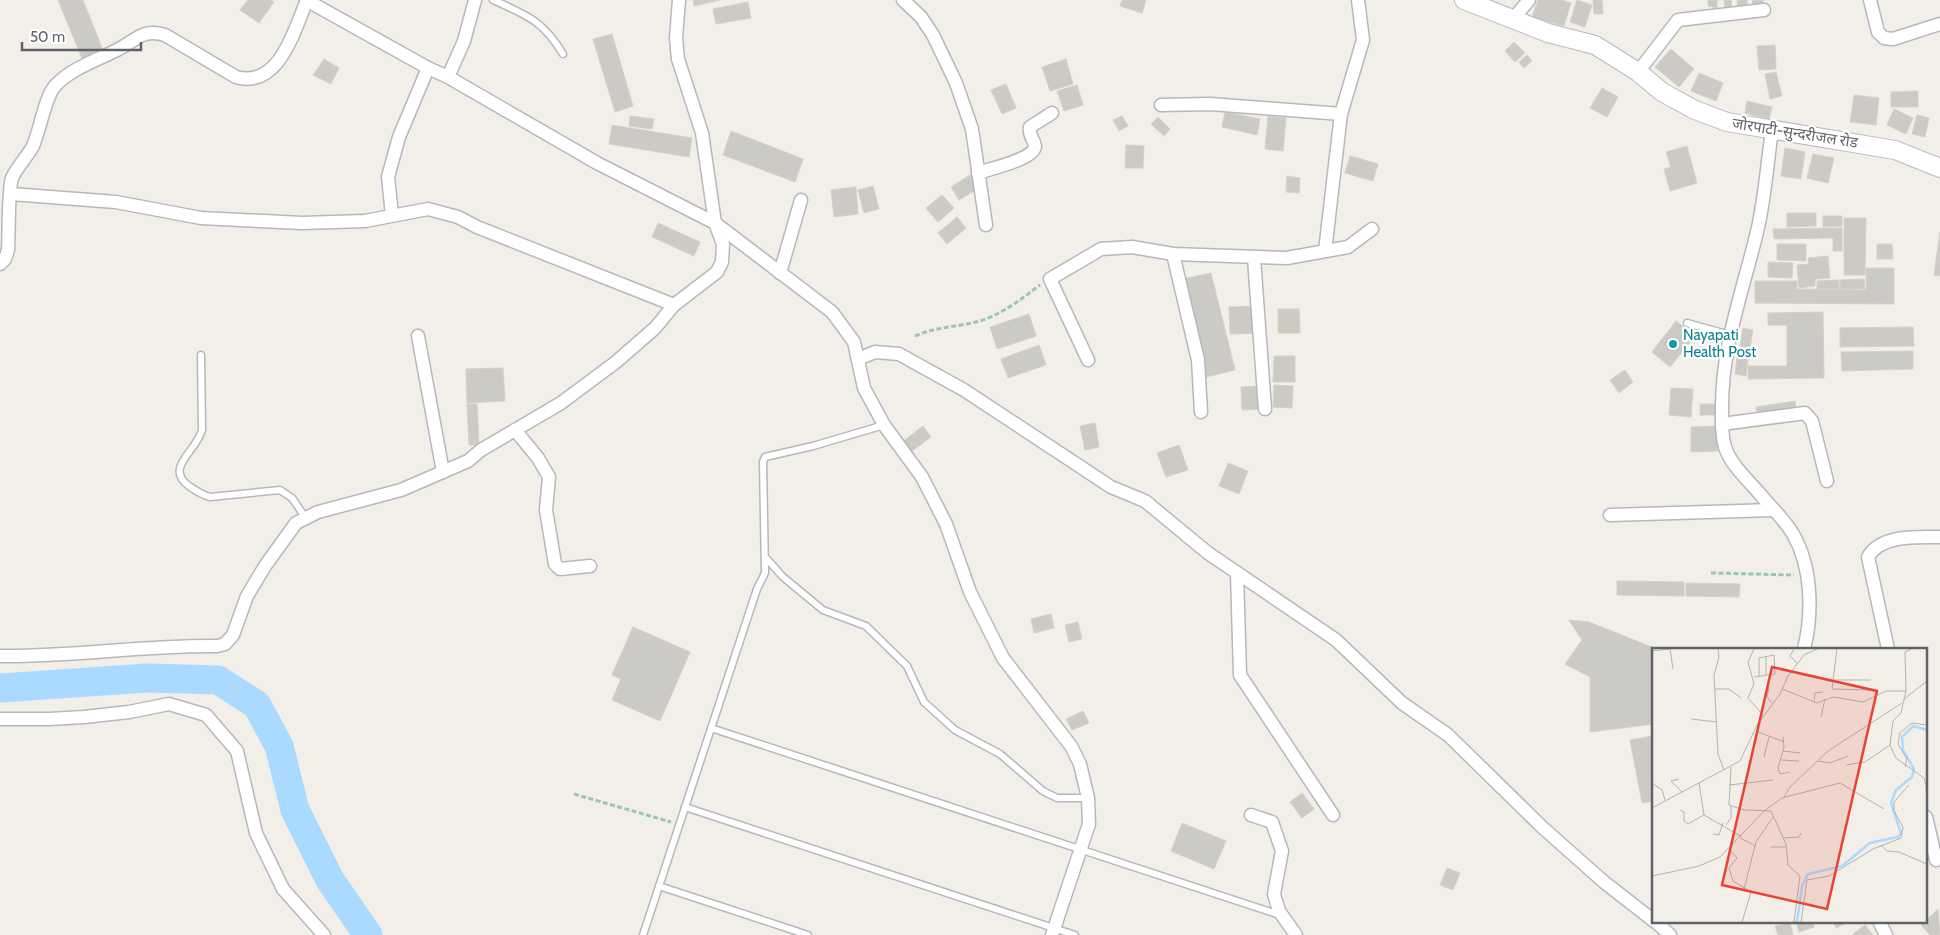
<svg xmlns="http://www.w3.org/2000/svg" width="1940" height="935" font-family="Cabin,'Noto Sans Devanagari',sans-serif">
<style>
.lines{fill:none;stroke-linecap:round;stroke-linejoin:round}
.river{stroke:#aadaff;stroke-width:29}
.building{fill:#cccac5;stroke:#d6d1c6}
.service-casing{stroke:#b5b8bc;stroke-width:9}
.minor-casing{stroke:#b5b8bc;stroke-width:15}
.secondary-casing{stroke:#b6babf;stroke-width:20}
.path{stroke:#9cc7a9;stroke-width:3;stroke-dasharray:5 2.5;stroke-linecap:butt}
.service{stroke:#fff;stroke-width:6}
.minor{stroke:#fff;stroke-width:12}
.secondary{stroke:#fff;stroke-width:18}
.culture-dot{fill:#0f9aa8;stroke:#fff;stroke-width:2}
.labels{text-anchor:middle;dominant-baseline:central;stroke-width:4.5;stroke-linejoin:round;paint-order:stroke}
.street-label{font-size:15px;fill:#5f6368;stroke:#fff}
.culture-label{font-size:15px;fill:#0d838f;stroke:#fff;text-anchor:start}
.inset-river{fill:none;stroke:#aadaff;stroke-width:2.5}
.inset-road{fill:none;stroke:#b3b3b1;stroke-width:1}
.view{fill:#ea4335;fill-opacity:0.15;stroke:#ea4335;stroke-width:2.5}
.inset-edge{fill:none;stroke:#5f6368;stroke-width:2.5}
</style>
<rect width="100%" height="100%" fill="#f1efe8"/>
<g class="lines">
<polyline class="river" points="0,688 148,678 218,680 257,705 279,746 295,810 330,880 368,935"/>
</g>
<g class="building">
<polygon points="58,0 83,0 104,53 83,61"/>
<polygon points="248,0 271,0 274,2 259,23 240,10"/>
<polygon points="693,0 720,0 694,6"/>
<polygon points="1122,0 1146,0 1142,13 1120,6"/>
<polygon points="1538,0 1562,0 1571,3 1564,26 1532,17"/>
<polygon points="1577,0 1592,5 1585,27 1570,22"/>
<polygon points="1593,0 1602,0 1603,14 1594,14"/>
<polygon points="1708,0 1717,0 1717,8 1708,6"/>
<polygon points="1724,0 1731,0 1732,9 1725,10"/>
<polygon points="1737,0 1747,0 1748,9 1738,10"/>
<polygon points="1752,0 1763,0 1764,8 1754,9"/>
<polygon points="748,2 751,18 716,24 713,9"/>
<polygon points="612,34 633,106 615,112 593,39"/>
<polygon points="1514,42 1525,53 1515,62 1505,51"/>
<polygon points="1775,45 1776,69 1759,70 1757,46"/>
<polygon points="1671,49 1694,69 1679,87 1655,67"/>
<polygon points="1527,55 1532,61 1524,68 1519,62"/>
<polygon points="324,59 339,68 331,84 313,75"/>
<polygon points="1066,59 1073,84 1050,91 1042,67"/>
<polygon points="1776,72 1782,96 1770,99 1765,74"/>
<polygon points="1699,73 1723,83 1716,101 1691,91"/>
<polygon points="1006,84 1016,108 1002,114 991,90"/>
<polygon points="1077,85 1083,105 1064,111 1057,91"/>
<polygon points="1602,88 1618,97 1607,117 1590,108"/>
<polygon points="1918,91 1918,107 1891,107 1891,92"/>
<polygon points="1854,95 1879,98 1876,125 1850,122"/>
<polygon points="1747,101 1772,107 1769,119 1745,113"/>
<polygon points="1894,109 1913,118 1906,134 1887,125"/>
<polygon points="1225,112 1260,119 1257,135 1222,127"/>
<polygon points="1917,115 1929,118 1925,137 1912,134"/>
<polygon points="630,116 654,119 652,129 629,126"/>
<polygon points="1122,116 1128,126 1119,131 1113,120"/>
<polygon points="1268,116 1286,118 1283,151 1265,149"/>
<polygon points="1158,117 1170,129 1164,136 1151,124"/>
<polygon points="612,125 692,138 689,157 609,144"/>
<polygon points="731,131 803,159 795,182 723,155"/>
<polygon points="1126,145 1144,146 1143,168 1125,168"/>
<polygon points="1687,146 1697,183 1670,191 1664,169 1671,167 1666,152"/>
<polygon points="1785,148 1805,152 1801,179 1781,176"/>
<polygon points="1813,154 1834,158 1828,183 1807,178"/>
<polygon points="1350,156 1378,164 1373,181 1345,173"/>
<polygon points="970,175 979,188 959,200 951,187"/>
<polygon points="1287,176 1300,178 1299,193 1286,192"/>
<polygon points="873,186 879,209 864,213 858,190"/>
<polygon points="856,187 858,214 834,217 831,190"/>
<polygon points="942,195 954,208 938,222 926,208"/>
<polygon points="1787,213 1816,213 1816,226 1787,227"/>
<polygon points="1823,216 1842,216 1842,226 1823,227"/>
<polygon points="957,217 966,228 947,244 938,233"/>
<polygon points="1844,218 1866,218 1865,275 1844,275"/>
<polygon points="658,223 700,242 694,256 652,237"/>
<polygon points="1842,228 1842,251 1833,251 1833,238 1774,239 1773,229"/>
<polygon points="1940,232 1940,276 1934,275"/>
<polygon points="1777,244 1806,244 1806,261 1777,260"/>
<polygon points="1877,244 1892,244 1893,259 1877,259"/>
<polygon points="1828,256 1830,278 1815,279 1815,286 1799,288 1797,265 1809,264 1808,258"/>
<polygon points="1768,262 1793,263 1792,278 1768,277"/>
<polygon points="1866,268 1894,268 1894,304 1755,303 1755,281 1797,281 1797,289 1866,290"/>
<polygon points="1211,273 1235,370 1206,377 1182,279"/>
<polygon points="1864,279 1865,289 1840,289 1840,280"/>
<polygon points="1839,280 1839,289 1817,289 1817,281"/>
<polygon points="1258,306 1258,333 1230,334 1229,307"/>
<polygon points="1278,309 1299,309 1300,333 1278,333"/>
<polygon points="1823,312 1824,378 1748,379 1748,366 1787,366 1787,325 1768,325 1768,313"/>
<polygon points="1029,314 1036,336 997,349 990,327"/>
<polygon points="1676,321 1695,336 1670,367 1652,352"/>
<polygon points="1913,327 1914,346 1840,347 1840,328"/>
<polygon points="1743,328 1753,330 1750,348 1740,346"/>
<polygon points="1039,345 1046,365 1008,378 1001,359"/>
<polygon points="1738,350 1749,351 1746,376 1735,374"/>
<polygon points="1913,351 1913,369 1842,371 1841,352"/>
<polygon points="1274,356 1295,356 1295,382 1273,382"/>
<polygon points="503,368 505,401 467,403 466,369"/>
<polygon points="1625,370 1633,382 1619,393 1610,380"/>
<polygon points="1274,385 1293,386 1292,408 1273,407"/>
<polygon points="1262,386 1263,409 1242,410 1241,387"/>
<polygon points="1671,388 1693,389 1691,417 1669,415"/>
<polygon points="1795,401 1796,411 1758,416 1756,407"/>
<polygon points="467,404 477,404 479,445 469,445"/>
<rect x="1700" y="404" width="18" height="11"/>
<polygon points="1095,423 1099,447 1085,450 1080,426"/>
<polygon points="923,426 931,437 908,454 901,443"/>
<polygon points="1718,426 1718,451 1691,452 1691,427"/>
<polygon points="1179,445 1188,470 1166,477 1157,453"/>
<polygon points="1228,463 1248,471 1239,494 1219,486"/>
<polygon points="1617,581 1684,582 1684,596 1617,595"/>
<polygon points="1686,583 1740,584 1739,597 1686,596"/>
<polygon points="1051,614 1054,628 1034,633 1031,619"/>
<polygon points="1569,620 1589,622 1657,649 1654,649 1654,724 1590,732 1590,677 1565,664 1582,640"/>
<polygon points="1078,622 1082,639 1069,642 1065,625"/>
<polygon points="633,627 690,652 660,721 612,700 621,679 612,675"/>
<polygon points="1083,711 1089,723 1072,730 1066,719"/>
<polygon points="1652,736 1654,801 1642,803 1630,740"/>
<polygon points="1302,793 1314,809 1302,818 1290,802"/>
<polygon points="1182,823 1226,841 1214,869 1171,851"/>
<polygon points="1447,868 1460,873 1453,890 1440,885"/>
<polygon points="1938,909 1940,935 1930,935 1921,925"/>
<polygon points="1796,921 1813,921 1814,927 1799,932"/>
<polygon points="1833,921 1850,921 1836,928"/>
<polygon points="1790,922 1793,935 1778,935 1775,926"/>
<polygon points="1865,925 1873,935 1852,935"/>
</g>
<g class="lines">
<defs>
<g id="service">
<path d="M493 0C527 15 543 21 563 54"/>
<polyline points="1687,323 1730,335"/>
<path d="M201 355 202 430C196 452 164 468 189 486 196 491 202 495 210 497L280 490 292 498 305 517"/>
<polyline points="767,559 783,577 823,610 866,626 907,666 924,702 955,730 1000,754 1043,791 1057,798 1088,798"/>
<polyline points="711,728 1280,915"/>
<polyline points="685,807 1075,935"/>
<polyline points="659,886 808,935"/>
<polyline points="643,935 757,589 765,573 763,462 765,457 813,446 884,425"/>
</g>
<g id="minor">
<polyline points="306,0 428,68 448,77 597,163 715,223 832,312 854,342 864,388 884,425 922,477 946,524 970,592 1003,658 1071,746 1080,764 1088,798 1089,824 1052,935"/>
<polyline points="903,0 921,17 933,35 956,83 972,129 986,225"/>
<polyline points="1870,0 1878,32 1884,38 1893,39 1940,24"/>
<polyline points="1513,19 1529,0"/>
<polyline points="1638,72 1678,20 1764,10"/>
<polyline points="448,77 464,41 475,0"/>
<polyline points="1161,105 1210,104 1341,114"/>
<path d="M1772 130C1767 164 1765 199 1757 232 1743 290 1722 346 1722 406 1722 419 1721 434 1725 447 1731 465 1747 479 1759 493 1770 506 1784 519 1793 534 1812 567 1813 613 1804 649"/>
<path d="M978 173C989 169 1035 159 1035 146 1034 139 1028 135 1030 127L1052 113"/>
<polyline points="11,194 116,202 201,218 302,223 365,221 428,209 458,217 477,227 674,305"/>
<polyline points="392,215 388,177 399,137 428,68"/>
<polyline points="1325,251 1341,114 1363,40 1358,0"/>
<polyline points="1173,254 1198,360 1201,412"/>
<polyline points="1254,258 1265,409"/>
<path d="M0 264 5 259 8 250C9 235 8 190 12 178 17 167 27 157 33 146 40 130 45 97 55 86 70 69 97 60 117 50 136 41 142 28 165 35L236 77C279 89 294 31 307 0"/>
<polyline points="780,273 801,200"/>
<polyline points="418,336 443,472"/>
<polyline points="858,359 875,352 899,354 964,390 1111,487 1145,501 1208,553 1336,640 1402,703 1448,735 1542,827 1604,882 1654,921"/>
<polyline points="1088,360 1050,279 1101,249 1132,247 1173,254 1287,258 1348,247 1372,229"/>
<polyline points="1722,424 1805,413 1812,421 1827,481"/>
<polyline points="515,430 538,458 549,477 546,510 555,564 560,569 590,566"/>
<polyline points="1610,515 1773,510"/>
<polyline points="1237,573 1240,675 1333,815"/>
<path d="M1888 649 1868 557C1881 534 1918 537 1940 537"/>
<path d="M0 656C73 657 144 645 217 646L225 644 233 635 247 596 265 566 296 523 318 512 401 490 468 461 481 450 561 403 616 362 655 328 674 305 717 272 722 262 723 244 715 223 702 133 678 59 676 38 679 0"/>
<polyline points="0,719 49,719 84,717 129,712 169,704 206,715 237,751 256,833 283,889 324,935"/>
<polyline points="1251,815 1272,822 1282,851 1274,894 1279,911 1296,935"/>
<polyline points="1926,817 1936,860"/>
<polyline points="1655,921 1670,935"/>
<polyline points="1879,921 1886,935"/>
</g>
<polyline id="secondary" points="1464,0 1548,33 1595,45 1638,72 1662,92 1695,110 1727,122 1895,150 1940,168"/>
</defs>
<use href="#service" class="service-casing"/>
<use href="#minor" class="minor-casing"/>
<use href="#secondary" class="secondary-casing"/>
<g class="path">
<path d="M915 336C935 327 956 327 976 322 1000 316 1020 300 1040 285"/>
<polyline points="1711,573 1794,575"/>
<polyline points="574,794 671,822"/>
</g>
<use href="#service" class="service"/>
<use href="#minor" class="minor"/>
<use href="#secondary" class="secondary"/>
</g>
<circle class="culture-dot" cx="1673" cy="344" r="5"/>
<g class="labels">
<g class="street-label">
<text transform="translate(1795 133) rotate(9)">जोरपाटी-सुन्दरीजल रोड</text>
</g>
<g class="culture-label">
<text x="1683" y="335">Nayapati<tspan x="1683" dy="17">Health Post</tspan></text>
</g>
</g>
<g transform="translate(1652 648)">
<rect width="275" height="275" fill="#f1efe8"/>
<path class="inset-river" d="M145 274 150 238 156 226 190 218 218 195 246 189 249 185 239 155 244 142 260 129 262 121 251 102 250 89 261 78 275 82"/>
<path class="inset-road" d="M18 1 21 21M66 1 67 9 62 27 66 106 72 122M102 1 96 14 102 36 96 50 111 67M142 1 138 8 145 15M185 1 180 41 217 42M259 1 253 4 254 43 249 65 241 73 238 97 244 110 272 130 275 140M0 3 17 1M114 27V9M102 29 123 26 122 7 107 10V28M181 32H219M117 39 115 49 120 55M63 41H77L89 50M130 41 165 55 181 49 211 54 234 43H254M251 52 275 33M162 54 163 45 171 44M169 69 173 51M39 71 65 74M104 83 132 94M131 89 132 99 126 120 128 126 138 124M131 103 148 105M112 109 117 89M129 112 147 113M166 113 178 115 196 108M194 117 213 114 238 97M79 119 77 157 92 162 119 163 134 196 136 217 148 228 142 274M253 119 255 111 246 96 248 85 260 75 275 77M27 131 19 133 30 144M0 135 10 142 13 152M47 135 52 167 90 189M77 137 121 132M132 149 138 139 176 103 250 55M0 160 88 113 105 77 128 46 136 28 152 7 165 1M28 162 32 164V173L36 176 52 167M74 177 79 170V158M61 186 67 187 71 175M88 190 104 198M131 190 147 189 149 185M229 197 235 203 247 204 275 216M118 199H134M78 202 85 210 77 220 81 233 99 244 90 274M0 228 47 218 68 209 113 162 130 150 188 135 232 161M92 241 104 194 121 169M149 274 155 232 177 228 221 201 249 190 251 179 242 163V154L257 137"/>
<path class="view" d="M120 19 225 43 175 261 70 237Z"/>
<rect width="275" height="275" class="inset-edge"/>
</g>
<path d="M22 42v8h119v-8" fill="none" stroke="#5f6368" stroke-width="2.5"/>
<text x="30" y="42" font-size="15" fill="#5f6368" stroke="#ffffff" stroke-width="4" paint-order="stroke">50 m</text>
</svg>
